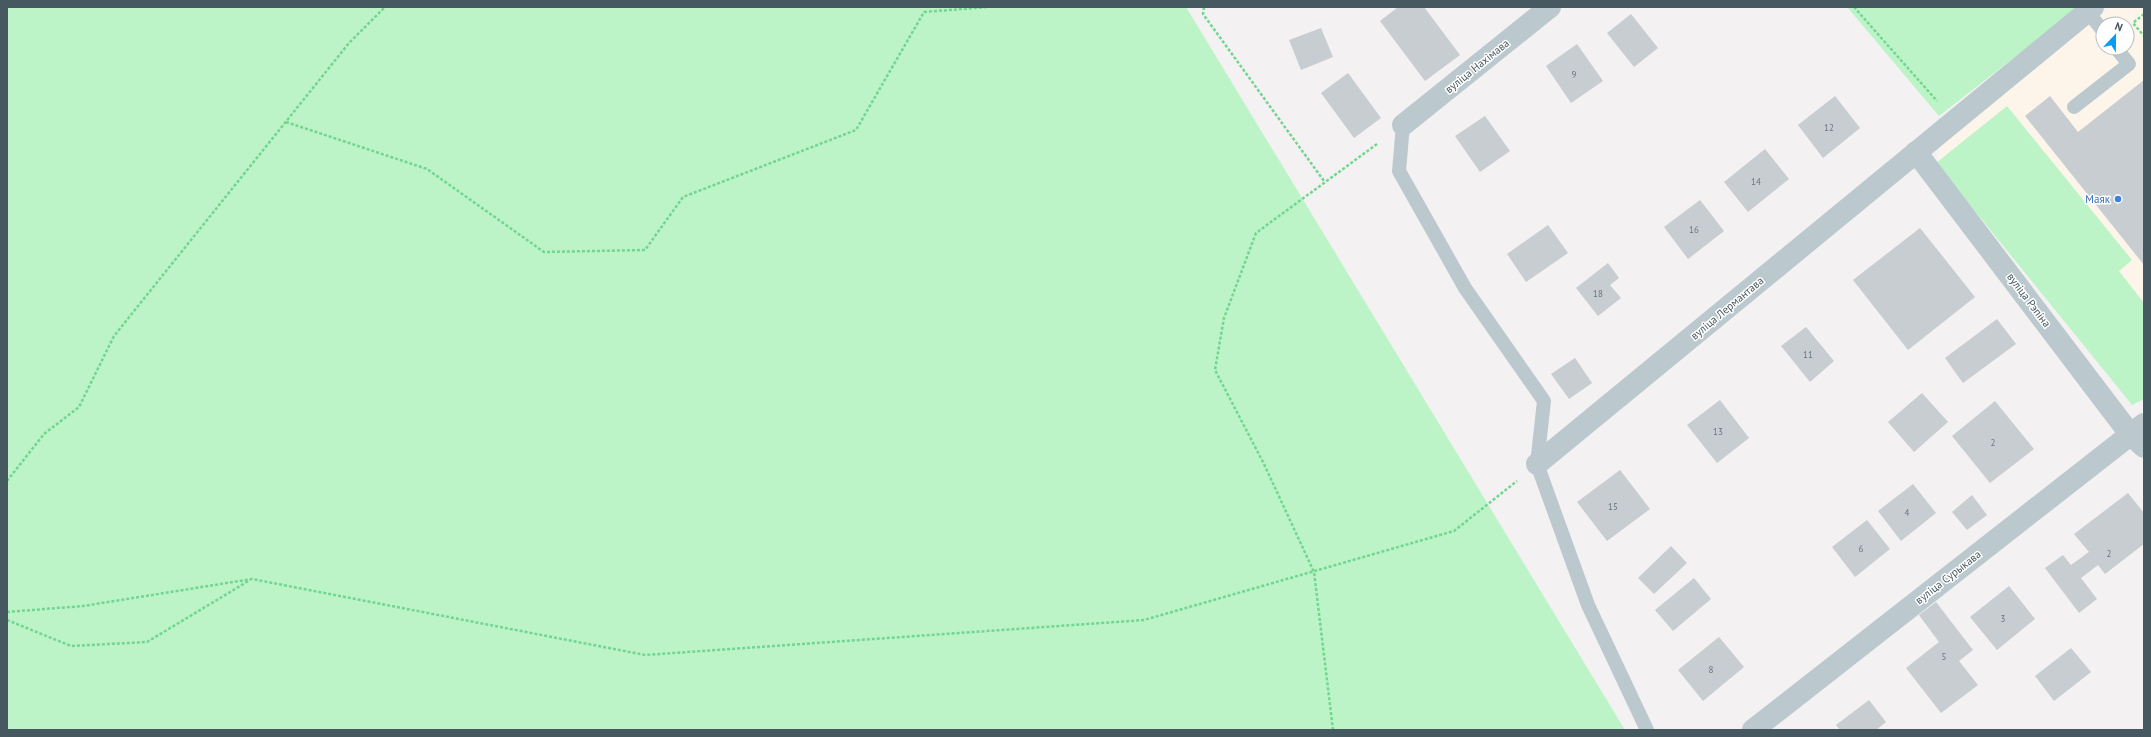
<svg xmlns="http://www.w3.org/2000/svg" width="2151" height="737" font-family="'PT Sans',sans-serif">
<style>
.commercial{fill:#fef5ea;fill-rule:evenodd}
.green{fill:#bcf4c7}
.building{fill:#c7cdd1}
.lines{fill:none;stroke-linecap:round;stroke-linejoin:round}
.path{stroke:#71d691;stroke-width:2.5;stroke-dasharray:3 2;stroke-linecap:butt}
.service{stroke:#bbc9cf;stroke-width:14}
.minor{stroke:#bbc9cf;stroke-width:22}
.shop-dot{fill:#3f7fe0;stroke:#fff;stroke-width:1.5}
.labels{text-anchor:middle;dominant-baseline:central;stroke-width:3;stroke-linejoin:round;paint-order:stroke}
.number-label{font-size:9px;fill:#67767c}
.street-label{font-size:11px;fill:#475960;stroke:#fff}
.shop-label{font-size:11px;fill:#366cbe;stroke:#fff;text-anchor:end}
</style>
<rect width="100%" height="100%" fill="#f3f1f1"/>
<path class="commercial" d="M2110 7H2144V399L2132 405 1936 163 1941 145ZM2103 24H2127V48H2103Z"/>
<g class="green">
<polygon points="7,7 1186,7 1625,730 7,730"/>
<polygon points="1847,7 2079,7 1939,116"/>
<polygon points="2007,106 2132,260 2119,271 2144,303 2144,399 2132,405 1936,163"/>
</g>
<g class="building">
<polygon points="1398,7 1424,7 1460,55 1425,81 1380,21"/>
<polygon points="1631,14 1658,48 1634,67 1607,33"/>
<polygon points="1321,28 1333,57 1301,70 1289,40"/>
<polygon points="1577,44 1603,81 1571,103 1546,66"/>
<polygon points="1348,73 1381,118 1354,138 1321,93"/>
<polygon points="2144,80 2144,265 2025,116 2050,96 2078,132"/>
<polygon points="1835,96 1860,128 1823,158 1798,125"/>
<polygon points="1485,116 1510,151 1480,172 1455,136"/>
<polygon points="1765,149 1789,179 1748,212 1724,182"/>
<polygon points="1700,200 1724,231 1688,259 1664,227"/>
<polygon points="1548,225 1568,253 1526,282 1507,254"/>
<polygon points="1920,228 1975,297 1908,350 1853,280"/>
<polygon points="1608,263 1619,278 1610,285 1621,298 1598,316 1576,288"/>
<polygon points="1997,319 2016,344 1963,383 1945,358"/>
<polygon points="1806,327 1834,361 1810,382 1781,346"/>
<polygon points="1575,358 1592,383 1569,399 1551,374"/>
<polygon points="1922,393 1948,422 1914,452 1888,422"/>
<polygon points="1720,400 1749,438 1717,463 1687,425"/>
<polygon points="1995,401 2034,449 1990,483 1952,436"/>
<polygon points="1620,470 1650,509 1607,541 1577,502"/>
<polygon points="1913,484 1936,513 1901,541 1878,511"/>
<polygon points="2128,493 2144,513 2144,544 2105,574 2098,565 2081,578 2097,599 2079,613 2045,568 2063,555 2071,565 2089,552 2074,534"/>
<polygon points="1972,495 1987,515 1967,530 1952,512"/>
<polygon points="1867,520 1890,549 1855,577 1832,547"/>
<polygon points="1671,546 1687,563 1654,594 1638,578"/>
<polygon points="1694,578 1711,599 1673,631 1655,610"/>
<polygon points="2009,586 2035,619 1997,650 1970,617"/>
<polygon points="1936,602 1973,650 1959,661 1978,685 1941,713 1906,668 1939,642 1919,615"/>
<polygon points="1719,637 1744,667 1703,701 1678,670"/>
<polygon points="2071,648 2091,672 2054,701 2035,676"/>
<polygon points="1869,700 1886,722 1876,730 1840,730 1836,725"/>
</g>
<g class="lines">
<g class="path">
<polyline points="1204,7 1203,14 1324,181"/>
<polyline points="1854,7 1937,101"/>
<polyline points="2144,14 2133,23 2144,36"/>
<polyline points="286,122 427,169 544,252 645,250 683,197 856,130 924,12 988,7"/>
<polyline points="7,481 44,434 79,407 114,336 349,43 385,7"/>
<polyline points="7,612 83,606 252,579 645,655 1144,620 1454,531 1517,481"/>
<polyline points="7,620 71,646 147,642 250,580"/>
<polyline points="1333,730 1314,572 1264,464 1215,370 1224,318 1256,233 1377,144"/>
</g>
<g class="service">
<polyline points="2088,12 2103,31"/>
<polyline points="2074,107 2129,64 2116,48"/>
<polyline points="1403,125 1399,171 1465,288 1544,401 1537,464 1588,605 1647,730"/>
</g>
<g class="minor">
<polyline points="1403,125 1550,7"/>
<polyline points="1916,152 2130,434 2144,447"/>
<polyline points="1537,464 2093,7"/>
<polyline points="1753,730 2144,424"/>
</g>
</g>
<circle class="shop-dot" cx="2118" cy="199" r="4"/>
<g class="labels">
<g class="number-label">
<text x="1574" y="74">9</text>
<text x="1829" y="127">12</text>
<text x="1756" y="181">14</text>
<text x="1694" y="229">16</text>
<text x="1598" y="293">18</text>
<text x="1808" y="354">11</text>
<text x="1718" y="431">13</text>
<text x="1993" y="442">2</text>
<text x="1613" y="506">15</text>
<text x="1907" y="512">4</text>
<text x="1861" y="548">6</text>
<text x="2109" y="553">2</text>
<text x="2003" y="618">3</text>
<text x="1944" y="656">5</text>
<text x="1711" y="669">8</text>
</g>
<g class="street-label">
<text transform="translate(1477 66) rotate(-39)">вуліца Нахімава</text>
<text transform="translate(2029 300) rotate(53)">вуліца Рэпіна</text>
<text transform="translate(1727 308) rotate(-40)">вуліца Лермантава</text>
<text transform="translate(1948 577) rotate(-38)">вуліца Сурыкава</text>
</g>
<g class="shop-label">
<text x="2110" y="199">Маяк</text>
</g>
</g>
<rect width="2151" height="737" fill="none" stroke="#475960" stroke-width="16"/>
<g transform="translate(2115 36) rotate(22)"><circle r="19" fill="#ffffff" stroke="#b5bdbf"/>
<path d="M0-3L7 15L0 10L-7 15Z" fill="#089cf7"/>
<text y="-6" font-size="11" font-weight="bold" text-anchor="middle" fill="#475960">N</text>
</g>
</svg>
